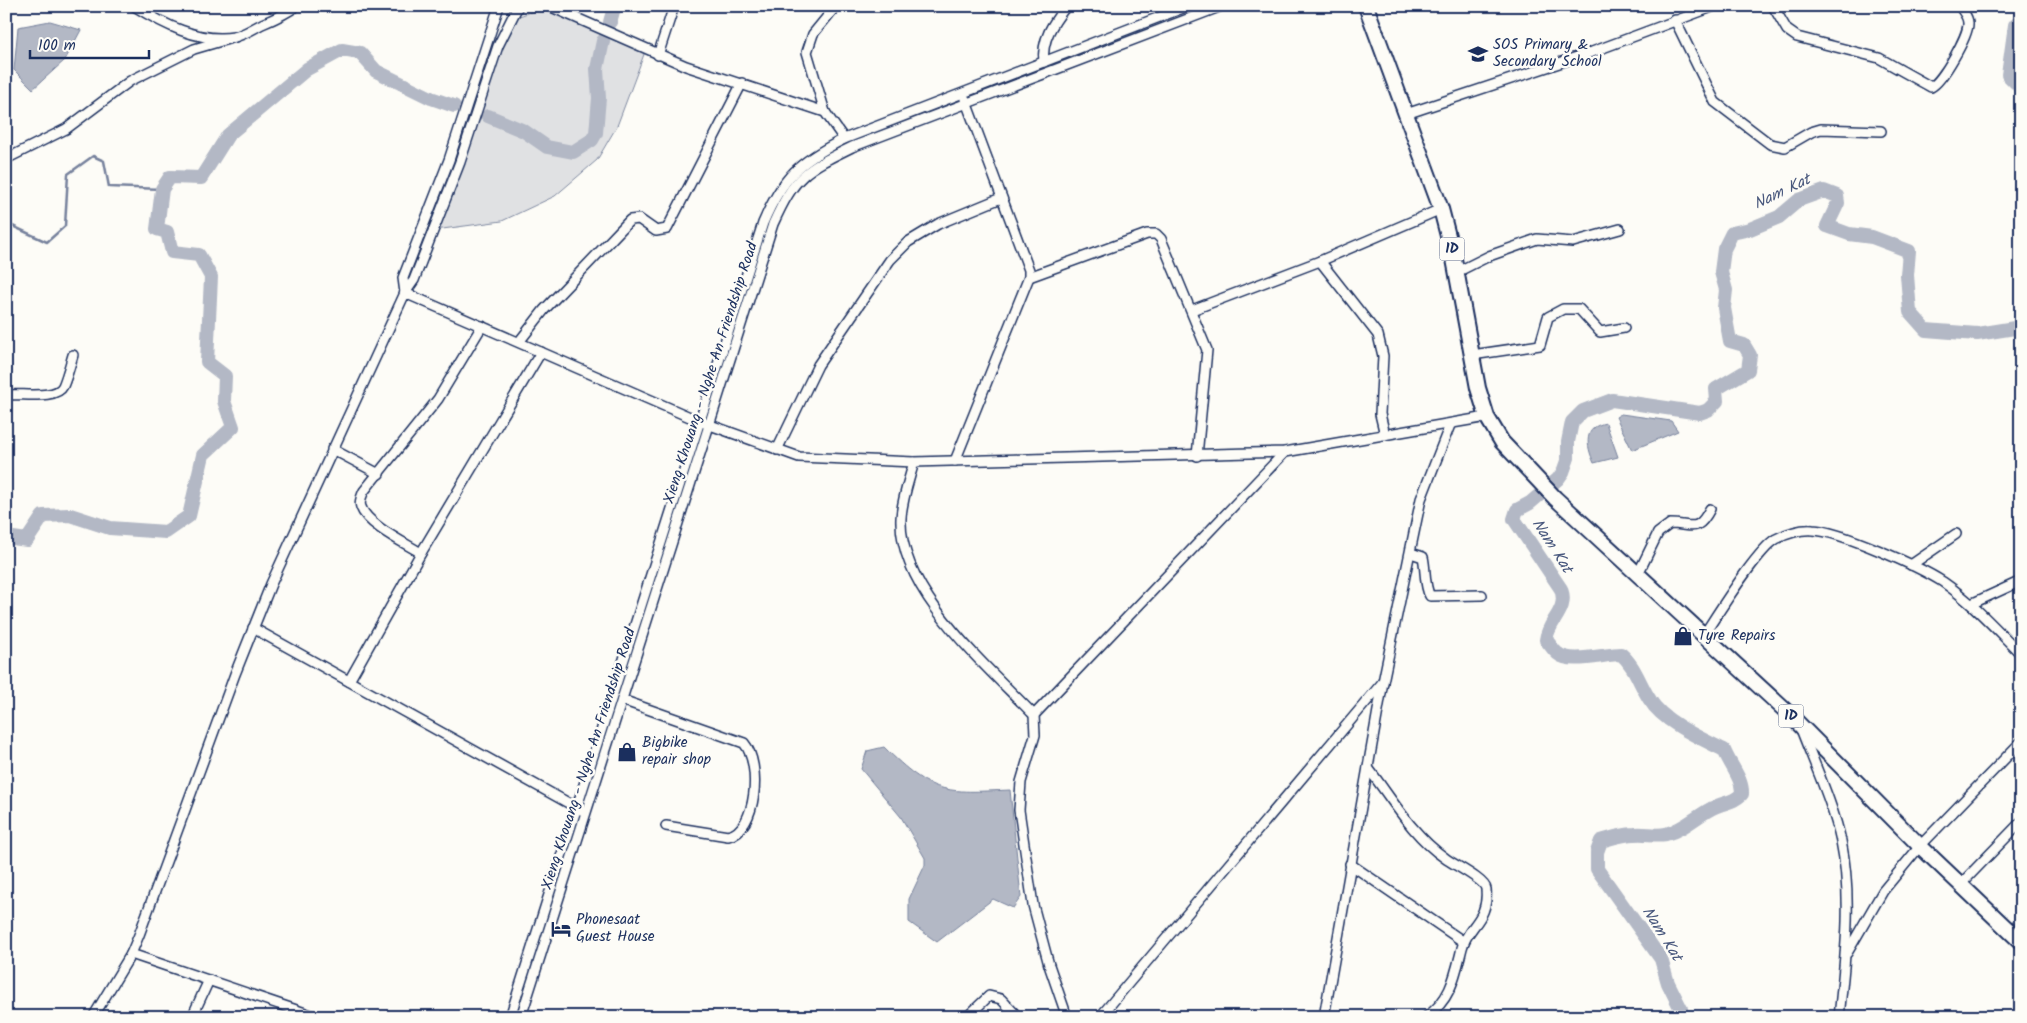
<svg xmlns="http://www.w3.org/2000/svg" width="2027" height="1023" font-family="Kalam,sans-serif">
<style>
.green{fill:#e0e1e3;stroke:#7e88a0}
.water{fill:#b3b8c5;stroke:#76819c}
.lines{fill:none;stroke-linecap:round;stroke-linejoin:round}
.stream{stroke:#76819c;stroke-width:2.5}
.river{stroke:#b3b8c5;stroke-width:14}
.minor-casing{stroke:#1b2f5e;stroke-width:12}
.highway-casing{stroke:#1b2f5e;stroke-width:18}
.minor{stroke:#fdfcf7;stroke-width:9}
.highway{stroke:#fdfcf7;stroke-width:14}
.labels{text-anchor:middle;dominant-baseline:central;stroke-width:5;stroke-linejoin:round;paint-order:stroke}
.shield{fill:#fdfcf7;stroke:#5f6c8c;stroke-width:1}
.shield-label{font-size:14px;font-weight:bold;fill:#1b2f5e}
.poi-label{font-size:15px;fill:#1b2f5e;stroke:#fdfcf7;text-anchor:start}
.street-label{font-size:15px;fill:#1b2f5e;stroke:#fdfcf7}
.water-label{font-size:16px;font-style:italic;fill:#49587d;stroke:#fdfcf7}
</style>
<rect width="100%" height="100%" fill="#fdfcf7"/>
<filter id="ink" filterUnits="userSpaceOnUse"><feTurbulence type="fractalNoise" baseFrequency=".02" numOctaves="2"/><feDisplacementMap in="SourceGraphic" scale="10" xChannelSelector="R" yChannelSelector="G"/><feConvolveMatrix kernelMatrix="1 2 1 2 8 2 1 2 1" color-interpolation-filters="sRGB"/></filter>
<g filter="url(#ink)">
<polygon class="green" points="537,10 566,14 646,49 617,126 597,160 555,196 502,221 435,230 498,46 519,16"/>
<g class="water">
<polygon points="50,21 81,30 65,60 33,89 14,70 18,27"/>
<polygon points="1621,414 1671,421 1678,431 1632,450 1616,417"/>
<path d="M1606 423 1618 457 1594 463C1586 445 1583 427 1606 423Z"/>
<path d="M884 747C932 795 945 793 1010 790L1021 897 1013 908 993 899 937 942 909 922V899L925 865V858L901 817 861 769 867 751Z"/>
</g>
<g class="lines">
<polyline class="stream" points="6,223 47,242 65,226 68,174 93,156 104,161 109,187 162,189"/>
<g class="river">
<polyline points="2021,19 2015,25 2008,75 2021,88"/>
<polyline points="610,22 614,8"/>
<polyline points="488,116 524,131 547,147 573,152 592,140 596,133 599,98 597,69 603,41"/>
<polyline points="6,537 27,540 43,516 70,515 110,528 166,532 189,516 203,455 233,427 224,401 225,376 207,362 211,277 199,255 172,252 167,232 157,229 162,189 170,177 201,178 228,135 307,69 342,50 360,53 376,71 431,98 454,106"/>
<path d="M1680 1017 1681 1009 1668 983 1661 959 1597 869V852L1601 841C1612 838 1623 834 1635 834 1646 833 1655 836 1666 834 1686 829 1699 813 1717 806 1729 801 1732 803 1742 794 1743 779 1730 765 1724 750 1702 739 1663 722 1650 700 1640 685 1635 666 1621 654 1604 654 1570 665 1557 653 1553 650 1550 644 1546 640 1548 620 1569 611 1561 589L1514 519 1517 510 1530 503 1558 479 1563 472 1568 458V442L1572 422 1583 411 1612 400 1700 413 1708 410 1717 401 1716 389 1748 370 1750 355 1744 345 1730 341 1724 308 1726 290 1721 272 1724 249 1732 233 1750 229 1779 217 1799 200 1824 191 1837 196 1838 203 1827 226 1849 234 1872 237 1909 251 1907 275 1910 312 1926 330 1977 334 2021 327"/>
</g>
<defs>
<g id="minor">
<path d="M134 6C163 24 199 43 234 37 244 35 254 28 262 24 274 19 286 14 296 6"/>
<polyline points="549,6 686,66 825,112 844,139"/>
<path d="M1773 6 1787 30 1797 37 1879 58 1931 87C1942 82 1969 35 1968 23 1968 17 1964 13 1961 8"/>
<polyline points="1675,20 1715,102 1770,144 1785,147 1811,132 1821,129 1881,131"/>
<polyline points="658,55 674,6"/>
<path d="M1044 62C1041 40 1053 23 1066 6"/>
<polyline points="825,112 807,52 813,34 836,6"/>
<polyline points="1406,114 1592,52 1715,6"/>
<polyline points="6,159 66,129 130,81 194,49 235,37"/>
<polyline points="1320,261 1378,335 1383,356 1380,414 1385,435"/>
<polyline points="1457,272 1489,256 1537,239 1573,242 1620,229"/>
<polyline points="1029,277 1147,234 1156,234 1161,239 1207,350 1197,456"/>
<polyline points="405,293 699,421 799,457 914,462 1285,452 1487,417"/>
<polyline points="405,293 403,278 449,160 499,6"/>
<polyline points="1192,310 1320,261 1441,209"/>
<polyline points="519,342 544,310 630,220 639,219 656,231 667,229 742,83"/>
<polyline points="1472,355 1540,345 1548,317 1563,309 1579,309 1600,332 1624,328"/>
<path d="M6 395C21 393 56 400 63 386 67 377 70 365 73 355"/>
<polyline points="332,449 379,474"/>
<polyline points="777,450 818,365 890,260 908,242 938,224 1001,198"/>
<polyline points="955,461 1029,277 1029,270 965,99"/>
<path d="M914 462C909 480 902 499 901 518 898 591 987 666 1034 715L1035 735 1021 782 1019 810 1033 905 1049 965 1067 1017"/>
<path d="M421 553C405 543 367 525 361 507 359 502 362 495 364 491L438 399 482 326"/>
<path d="M1411 553 1423 557C1426 569 1424 586 1430 596L1482 595"/>
<polyline points="1911,565 1956,534"/>
<path d="M1637 576 1658 533 1670 524C1692 524 1697 534 1710 509"/>
<polyline points="1971,604 2021,581"/>
<polyline points="253,628 581,810"/>
<path d="M1703 636C1717 615 1757 550 1776 539 1786 534 1801 529 1813 530 1840 531 1918 566 1943 582 1972 602 1996 629 2021 654"/>
<polyline points="349,681 421,553 541,352"/>
<path d="M622 700 744 743C762 764 757 830 728 836L666 826"/>
<polyline points="1034,715 1285,452"/>
<path d="M1801 729C1814 763 1834 807 1841 841 1853 899 1845 959 1839 1017"/>
<path d="M1368 768C1392 799 1412 835 1445 858 1454 865 1485 880 1486 889 1489 920 1468 925 1462 948 1455 976 1451 1000 1426 1017"/>
<polyline points="1350,864 1464,942"/>
<polyline points="1960,885 2021,822"/>
<polyline points="1847,953 1883,891 1920,846 2021,742"/>
<polyline points="131,954 317,1017"/>
<polyline points="93,1017 131,954 139,935 235,674 271,584 405,293 414,280 460,162 498,46 518,6"/>
<polyline points="192,1017 209,980"/>
<path d="M510 1017 763 223C783 176 799 162 844 139L1188 6"/>
<path d="M521 1017 773 224C795 175 805 170 852 147L1222 6"/>
<polyline points="967,1017 989,996 1001,999 1018,1017"/>
<polyline points="1100,1017 1383,682"/>
<polyline points="1324,1017 1383,682 1421,499 1450,425"/>
</g>
<polyline id="highway" points="1366,6 1441,209 1454,259 1478,388 1487,417 1502,442 1555,498 1787,712 1920,846 2021,942"/>
</defs>
<use href="#minor" class="minor-casing"/>
<use href="#highway" class="highway-casing"/>
<use href="#minor" class="minor"/>
<use href="#highway" class="highway"/>
</g>
</g>
<defs>
<symbol id="school-bare" viewBox="-9 -9 18 18"><path d="M0-5L7-2L0 1L-7-2ZM-4 1L0 2.5L4 1V4Q0 6-4 4Z" fill="#1b2f5e" stroke="#fdfcf7" stroke-width="2.5" paint-order="stroke"/></symbol>
<symbol id="shop-bare" viewBox="-9 -9 18 18"><path d="M-5-2.5h2.3a2.7 3.5 0 0 1 5.4 0H5L5.5 6h-11ZM-1.5-2.5h3a1.5 2.3 0 0 0-3 0Z" fill="#1b2f5e" stroke="#fdfcf7" stroke-width="2.5" paint-order="stroke"/></symbol>
<symbol id="hotel-bare" viewBox="-9 -9 18 18"><path d="M-6-4.5h1.5V1H6V5H4.5V3h-9V5H-6ZM-4 0a1.8 1.8 0 1 1 3.6 0ZM.5 0V-2.5h3Q6-2.5 6 0Z" fill="#1b2f5e" stroke="#fdfcf7" stroke-width="2.5" paint-order="stroke"/></symbol>
</defs>
<g fill-rule="evenodd">
<use href="#school-bare" x="1464" y="40" width="28" height="28"/>
<use href="#shop-bare" x="1669" y="622" width="28" height="28"/>
<use href="#shop-bare" x="613" y="738" width="28" height="28"/>
<use href="#hotel-bare" x="547" y="915" width="28" height="28"/>
</g>
<g class="labels">
<g class="shield">
<rect x="1439.5" y="237.5" width="25" height="23" rx="4"/>
<rect x="1778.5" y="704.5" width="25" height="23" rx="4"/>
</g>
<g class="shield-label">
<text x="1452" y="249">1D</text>
<text x="1791" y="716">1D</text>
</g>
<g class="poi-label">
<text x="1493" y="45">SOS Primary &amp;<tspan x="1493" dy="17">Secondary School</tspan></text>
<text x="1698" y="636">Tyre Repairs</text>
<text x="642" y="743">Bigbike<tspan x="642" dy="17">repair shop</tspan></text>
<text x="576" y="920">Phonesaat<tspan x="576" dy="17">Guest House</tspan></text>
</g>
<g class="street-label">
<text transform="translate(711 373) rotate(-72)">Xieng Khouang - Nghe An Friendship Road</text>
<text transform="translate(589 759) rotate(-72)">Xieng Khouang - Nghe An Friendship Road</text>
</g>
<g class="water-label">
<text transform="translate(1782 192) rotate(-26)">Nam Kat</text>
<text transform="translate(1552 546) rotate(57)">Nam Kat</text>
<text transform="translate(1662 934) rotate(58)">Nam Kat</text>
</g>
</g>
<rect width="2027" height="1023" fill="none" stroke="#fdfcf7" stroke-width="25"/>
<rect x="12" y="12" width="2002" height="998" fill="none" stroke="#1b2f5e" stroke-width="2" filter="url(#ink)"/>
<path d="M30 50v8h119v-8" fill="none" stroke="#1b2f5e" stroke-width="2.5"/>
<text x="38" y="50" font-size="15" fill="#1b2f5e" stroke="#fdfcf7" stroke-width="4" paint-order="stroke">100 m</text>
</svg>
